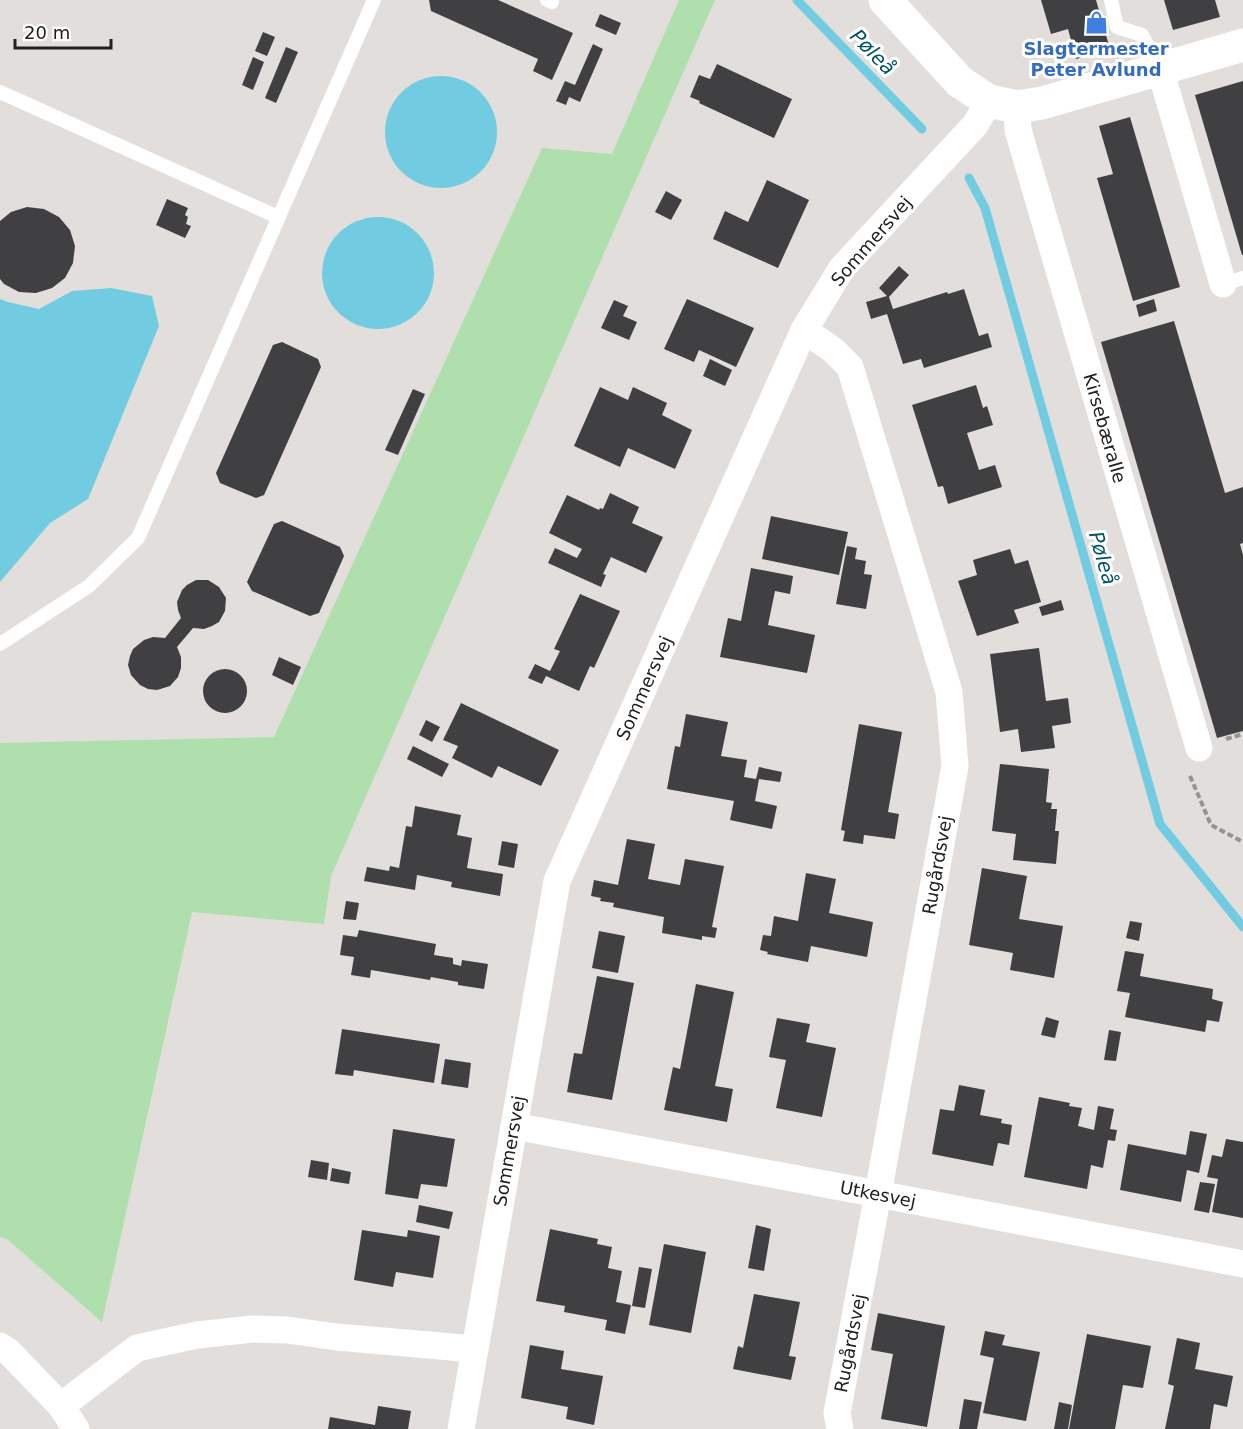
<svg xmlns="http://www.w3.org/2000/svg" width="1243" height="1429" font-family="'DejaVu Sans',sans-serif">
<style>
.green{fill:#afdfad}
.water{fill:#71cce2}
.lines{fill:none;stroke-linecap:round;stroke-linejoin:round}
.stream{stroke:#71cce2;stroke-width:9}
.building{fill:#403f42}
.path{stroke:#969492;stroke-width:4;stroke-dasharray:6 3;stroke-linecap:butt}
.lane{stroke:#fff;stroke-width:14}
.street{stroke:#fff;stroke-width:27}
.secondary{stroke:#fff;stroke-width:33}
.labels{text-anchor:middle;dominant-baseline:central;stroke-width:6;stroke-linejoin:round;paint-order:stroke}
.shop-label{font-size:18px;font-weight:bold;fill:#366cbe;stroke:#fff}
.street-label{font-size:18px;fill:#222120;stroke:#fff}
.water-label{font-size:20px;font-style:italic;fill:#005564;stroke:#fff}
</style>
<rect width="100%" height="100%" fill="#e2dedc"/>
<polygon class="green" points="679,0 715,0 331,876 324,924 192,912 102,1322 7,1239 0,1237 0,743 274,737 542,148 612,154"/>
<g class="water">
<circle cx="441" cy="132" r="56"/>
<circle cx="378" cy="273" r="56"/>
<polygon points="111,288 152,296 159,326 88,499 50,523 0,582 0,299 8,302 39,309 72,291"/>
</g>
<g class="lines">
<g class="stream">
<polyline points="797,0 922,129"/>
<polyline points="969,178 985,208 1160,824 1243,927"/>
</g>
</g>
<g class="building">
<polygon points="429,0 498,0 573,33 552,80 533,71 538,59 431,11"/>
<polygon points="1041,0 1096,0 1110,49 1076,59 1068,29 1051,34"/>
<polygon points="1164,0 1215,0 1220,17 1173,30"/>
<polygon points="600,14 621,23 616,35 595,26"/>
<polygon points="263,32 275,37 267,56 255,51"/>
<polygon points="593,44 603,49 580,102 569,97 566,105 556,101 565,81 575,85"/>
<polygon points="286,47 298,52 276,103 265,98"/>
<polygon points="253,57 264,62 253,90 242,85"/>
<polygon points="717,64 792,99 774,138 699,103 700,101 690,97 699,75 710,79"/>
<polygon points="1243,81 1243,255 1242,255 1195,95"/>
<polygon points="1130,117 1180,287 1133,301 1097,178 1113,174 1099,126"/>
<polygon points="767,180 809,200 778,268 713,239 725,211 748,222"/>
<polygon points="666,191 682,200 671,220 655,212"/>
<polygon points="167,199 188,208 185,215 188,217 186,224 191,226 185,238 156,225"/>
<polygon points="27,207 44,209 59,217 70,230 75,246 73,263 65,278 52,288 36,293 19,292 4,284 0,279 0,221 11,212"/>
<polygon points="899,266 909,275 889,297 893,309 947,292 948,294 964,289 979,336 988,333 992,347 924,368 921,359 903,364 887,314 871,319 866,302 887,296 879,288"/>
<polygon points="687,299 754,328 736,367 699,350 694,362 664,349"/>
<polygon points="1154,299 1157,311 1139,317 1136,305"/>
<polygon points="614,300 628,306 623,316 637,322 629,340 601,328"/>
<polygon points="1174,321 1225,493 1243,487 1243,543 1240,544 1243,555 1243,731 1217,738 1101,342"/>
<polygon points="282,342 318,359 321,367 264,495 256,498 220,483 216,473 273,345"/>
<polygon points="710,359 732,370 725,386 703,376"/>
<polygon points="976,385 983,408 987,406 993,425 967,433 979,470 995,465 1002,487 948,504 943,486 938,487 912,405"/>
<polygon points="600,387 628,400 633,387 667,403 662,415 692,430 675,469 628,448 620,467 574,446"/>
<polygon points="413,389 425,394 398,455 385,450"/>
<polygon points="610,493 639,507 632,523 663,537 646,573 611,557 603,574 606,575 601,587 548,563 555,548 577,558 582,549 549,533 567,495 599,510 600,508 603,509"/>
<polygon points="771,516 848,532 839,575 762,559"/>
<polygon points="282,521 340,547 344,556 319,613 310,616 252,591 247,582 274,524"/>
<polygon points="847,546 857,548 855,559 866,561 864,574 872,575 866,609 836,604"/>
<polygon points="1010,549 1015,564 1028,560 1041,602 1014,610 1019,623 977,636 958,581 977,575 973,560"/>
<polygon points="751,568 793,576 790,594 775,591 768,625 815,635 807,673 720,657 728,618 741,621"/>
<polygon points="196,580 208,580 219,587 226,598 225,611 219,622 212,626 204,629 193,628 177,647 181,657 181,668 178,677 170,686 157,690 148,689 140,685 131,675 128,665 130,656 133,649 144,640 153,637 165,638 181,618 178,610 177,602 182,590 187,585"/>
<polygon points="580,594 620,611 594,668 590,666 579,691 546,676 542,684 528,678 535,664 550,671 560,651 554,649"/>
<polygon points="1061,600 1064,610 1042,616 1039,607"/>
<polygon points="1039,648 1046,701 1068,698 1071,723 1052,726 1055,748 1021,752 1018,729 1000,732 990,654"/>
<polygon points="279,657 301,667 293,685 272,675"/>
<circle cx="225" cy="691" r="22"/>
<polygon points="461,703 559,750 541,786 498,766 492,778 452,758 458,746 443,740"/>
<polygon points="686,714 728,722 721,756 747,760 744,777 756,779 759,767 782,772 780,782 759,779 755,801 777,806 772,829 730,820 734,801 667,789 675,746 680,747"/>
<polygon points="426,720 440,727 432,742 419,735"/>
<polygon points="859,724 902,732 888,812 899,814 895,839 864,835 863,844 843,841 845,831 841,830"/>
<polygon points="413,746 449,764 442,777 407,759"/>
<polygon points="1000,764 1049,769 1046,802 1052,803 1051,809 1057,809 1055,831 1059,831 1056,864 1013,860 1016,834 992,831"/>
<polygon points="415,806 461,815 457,835 472,838 467,868 503,874 500,896 451,887 452,882 417,875 415,890 364,881 367,867 389,871 390,866 399,868 406,826 412,827"/>
<polygon points="627,839 655,844 648,879 680,885 685,859 724,866 712,927 717,928 715,938 702,936 702,940 662,933 664,917 613,907 614,903 600,901 601,898 591,896 594,880 618,885"/>
<polygon points="502,841 518,844 514,868 498,865"/>
<polygon points="982,868 1027,876 1019,919 1063,926 1054,978 1010,970 1013,953 969,945"/>
<polygon points="806,873 836,879 829,913 873,922 867,957 811,946 808,962 767,954 768,952 760,950 763,935 771,936 774,916 798,921"/>
<polygon points="346,901 359,903 356,920 343,919"/>
<polygon points="1130,921 1142,923 1139,941 1126,938"/>
<polygon points="359,930 436,944 434,955 453,958 453,964 461,966 462,960 488,964 484,989 458,985 458,982 431,977 430,980 371,970 370,978 351,975 354,957 340,955 343,935 357,937"/>
<polygon points="599,931 625,936 618,973 592,968"/>
<polygon points="1125,951 1144,954 1140,976 1213,989 1212,999 1223,1002 1219,1022 1207,1020 1205,1032 1125,1017 1130,993 1117,991"/>
<polygon points="597,976 634,983 612,1100 567,1092 574,1053 582,1054"/>
<polygon points="696,984 734,992 715,1086 733,1089 727,1122 664,1110 673,1067 680,1069"/>
<polygon points="1046,1017 1059,1021 1055,1038 1041,1035"/>
<polygon points="777,1018 810,1024 806,1042 836,1048 822,1117 776,1108 786,1060 769,1057"/>
<polygon points="342,1029 440,1044 434,1083 354,1070 353,1076 335,1074"/>
<polygon points="1109,1030 1121,1032 1116,1061 1104,1060"/>
<polygon points="445,1059 471,1063 468,1088 441,1084"/>
<polygon points="959,1085 985,1090 980,1115 1002,1119 1001,1123 1012,1125 1009,1145 998,1143 993,1166 932,1154 940,1109 954,1111"/>
<polygon points="1039,1097 1070,1103 1069,1106 1082,1108 1078,1126 1094,1130 1098,1106 1114,1109 1110,1129 1117,1130 1115,1141 1108,1140 1103,1168 1091,1165 1087,1189 1024,1177"/>
<polygon points="393,1129 455,1139 447,1187 421,1184 418,1199 385,1194"/>
<polygon points="1190,1131 1207,1134 1199,1173 1187,1170 1181,1202 1120,1190 1128,1144 1186,1155"/>
<polygon points="1226,1139 1243,1142 1243,1218 1212,1212 1218,1179 1207,1177 1212,1155 1222,1157"/>
<polygon points="311,1160 329,1163 327,1180 308,1177"/>
<polygon points="332,1168 351,1172 349,1184 330,1181"/>
<polygon points="1200,1182 1215,1184 1209,1213 1194,1210"/>
<polygon points="419,1205 453,1212 449,1229 416,1222"/>
<polygon points="756,1225 771,1229 764,1271 748,1268"/>
<polygon points="550,1229 598,1239 597,1244 612,1247 608,1268 622,1271 616,1302 631,1305 625,1334 605,1330 607,1320 564,1312 565,1306 536,1301"/>
<polygon points="362,1230 407,1237 408,1230 440,1236 433,1278 396,1272 393,1287 354,1280"/>
<polygon points="664,1244 706,1252 691,1333 649,1325"/>
<polygon points="639,1267 652,1269 645,1308 632,1306"/>
<polygon points="754,1294 800,1302 789,1356 796,1357 791,1380 733,1369 738,1346 743,1348"/>
<polygon points="878,1313 945,1326 927,1427 881,1419 893,1354 871,1350"/>
<polygon points="985,1331 1005,1335 1002,1345 1040,1352 1026,1421 983,1413 994,1358 980,1355"/>
<polygon points="1087,1334 1151,1346 1143,1388 1123,1385 1115,1429 1069,1429"/>
<polygon points="1177,1338 1200,1343 1195,1369 1233,1376 1227,1407 1214,1404 1210,1429 1165,1429 1174,1386 1168,1384"/>
<polygon points="530,1345 564,1351 561,1369 603,1376 594,1425 566,1419 568,1407 521,1398"/>
<polygon points="964,1399 982,1402 977,1429 959,1429"/>
<polygon points="1059,1402 1072,1405 1068,1429 1054,1429"/>
<polygon points="378,1406 411,1411 408,1429 328,1429 330,1417 375,1425"/>
</g>
<g class="lines">
<g class="path">
<polyline points="1226,739 1243,734"/>
<polyline points="1190,776 1211,825 1243,842"/>
</g>
<g class="lane">
<polyline points="547,0 552,2"/>
<polyline points="1111,0 1117,27 1142,35 1160,68"/>
<polyline points="0,92 278,217"/>
<polyline points="1223,284 1243,278"/>
<polyline points="0,644 89,586 138,538 374,0"/>
</g>
<g class="street">
<polyline points="1160,69 1223,284"/>
<polyline points="1017,107 1018,130 1199,748"/>
<polyline points="804,330 833,350 850,367 949,692 955,766 878,1194 837,1413 840,1429"/>
<polyline points="514,1126 878,1194 1243,1264"/>
<polyline points="0,1346 9,1352 61,1406 76,1429"/>
<polyline points="61,1406 137,1348 197,1335 253,1329 287,1330 337,1337 474,1349"/>
<polyline points="461,1429 557,881 804,330 842,268 975,125 989,101"/>
</g>
<polyline class="secondary" points="885,0 960,82 989,101 1017,107 1042,103 1243,45"/>
</g>
<defs>
<symbol id="shop-bare" viewBox="-9 -9 18 18"><path d="M-5-2.5h2.3a2.7 3.5 0 0 1 5.4 0H5L5.5 6h-11ZM-1.5-2.5h3a1.5 2.3 0 0 0-3 0Z" fill="#3f7fe0" stroke="#fff" stroke-width="2.5" paint-order="stroke"/></symbol>
</defs>
<g fill-rule="evenodd">
<use href="#shop-bare" x="1080" y="6" width="33" height="33"/>
</g>
<g class="labels">
<g class="shop-label">
<text x="1096" y="48">Slagtermester<tspan x="1096" dy="21">Peter Avlund</tspan></text>
</g>
<g class="street-label">
<text transform="translate(871 241) rotate(-49)">Sommersvej</text>
<text transform="translate(1105 428) rotate(74)">Kirsebæralle</text>
<text transform="translate(644 688) rotate(-66)">Sommersvej</text>
<text transform="translate(937 865) rotate(-80)">Rugårdsvej</text>
<text transform="translate(509 1151) rotate(-80)">Sommersvej</text>
<text transform="translate(878 1194) rotate(11)">Utkesvej</text>
<text transform="translate(850 1343) rotate(-79)">Rugårdsvej</text>
</g>
<g class="water-label">
<text transform="translate(873 52) rotate(46)">Pøleå</text>
<text transform="translate(1103 558) rotate(74)">Pøleå</text>
</g>
</g>
<path d="M15 39v9h96v-9" fill="none" stroke="#222120" stroke-width="3"/>
<text x="24" y="39" font-size="18" fill="#222120" stroke="#ffffff" stroke-width="4.5" paint-order="stroke">20 m</text>
</svg>
